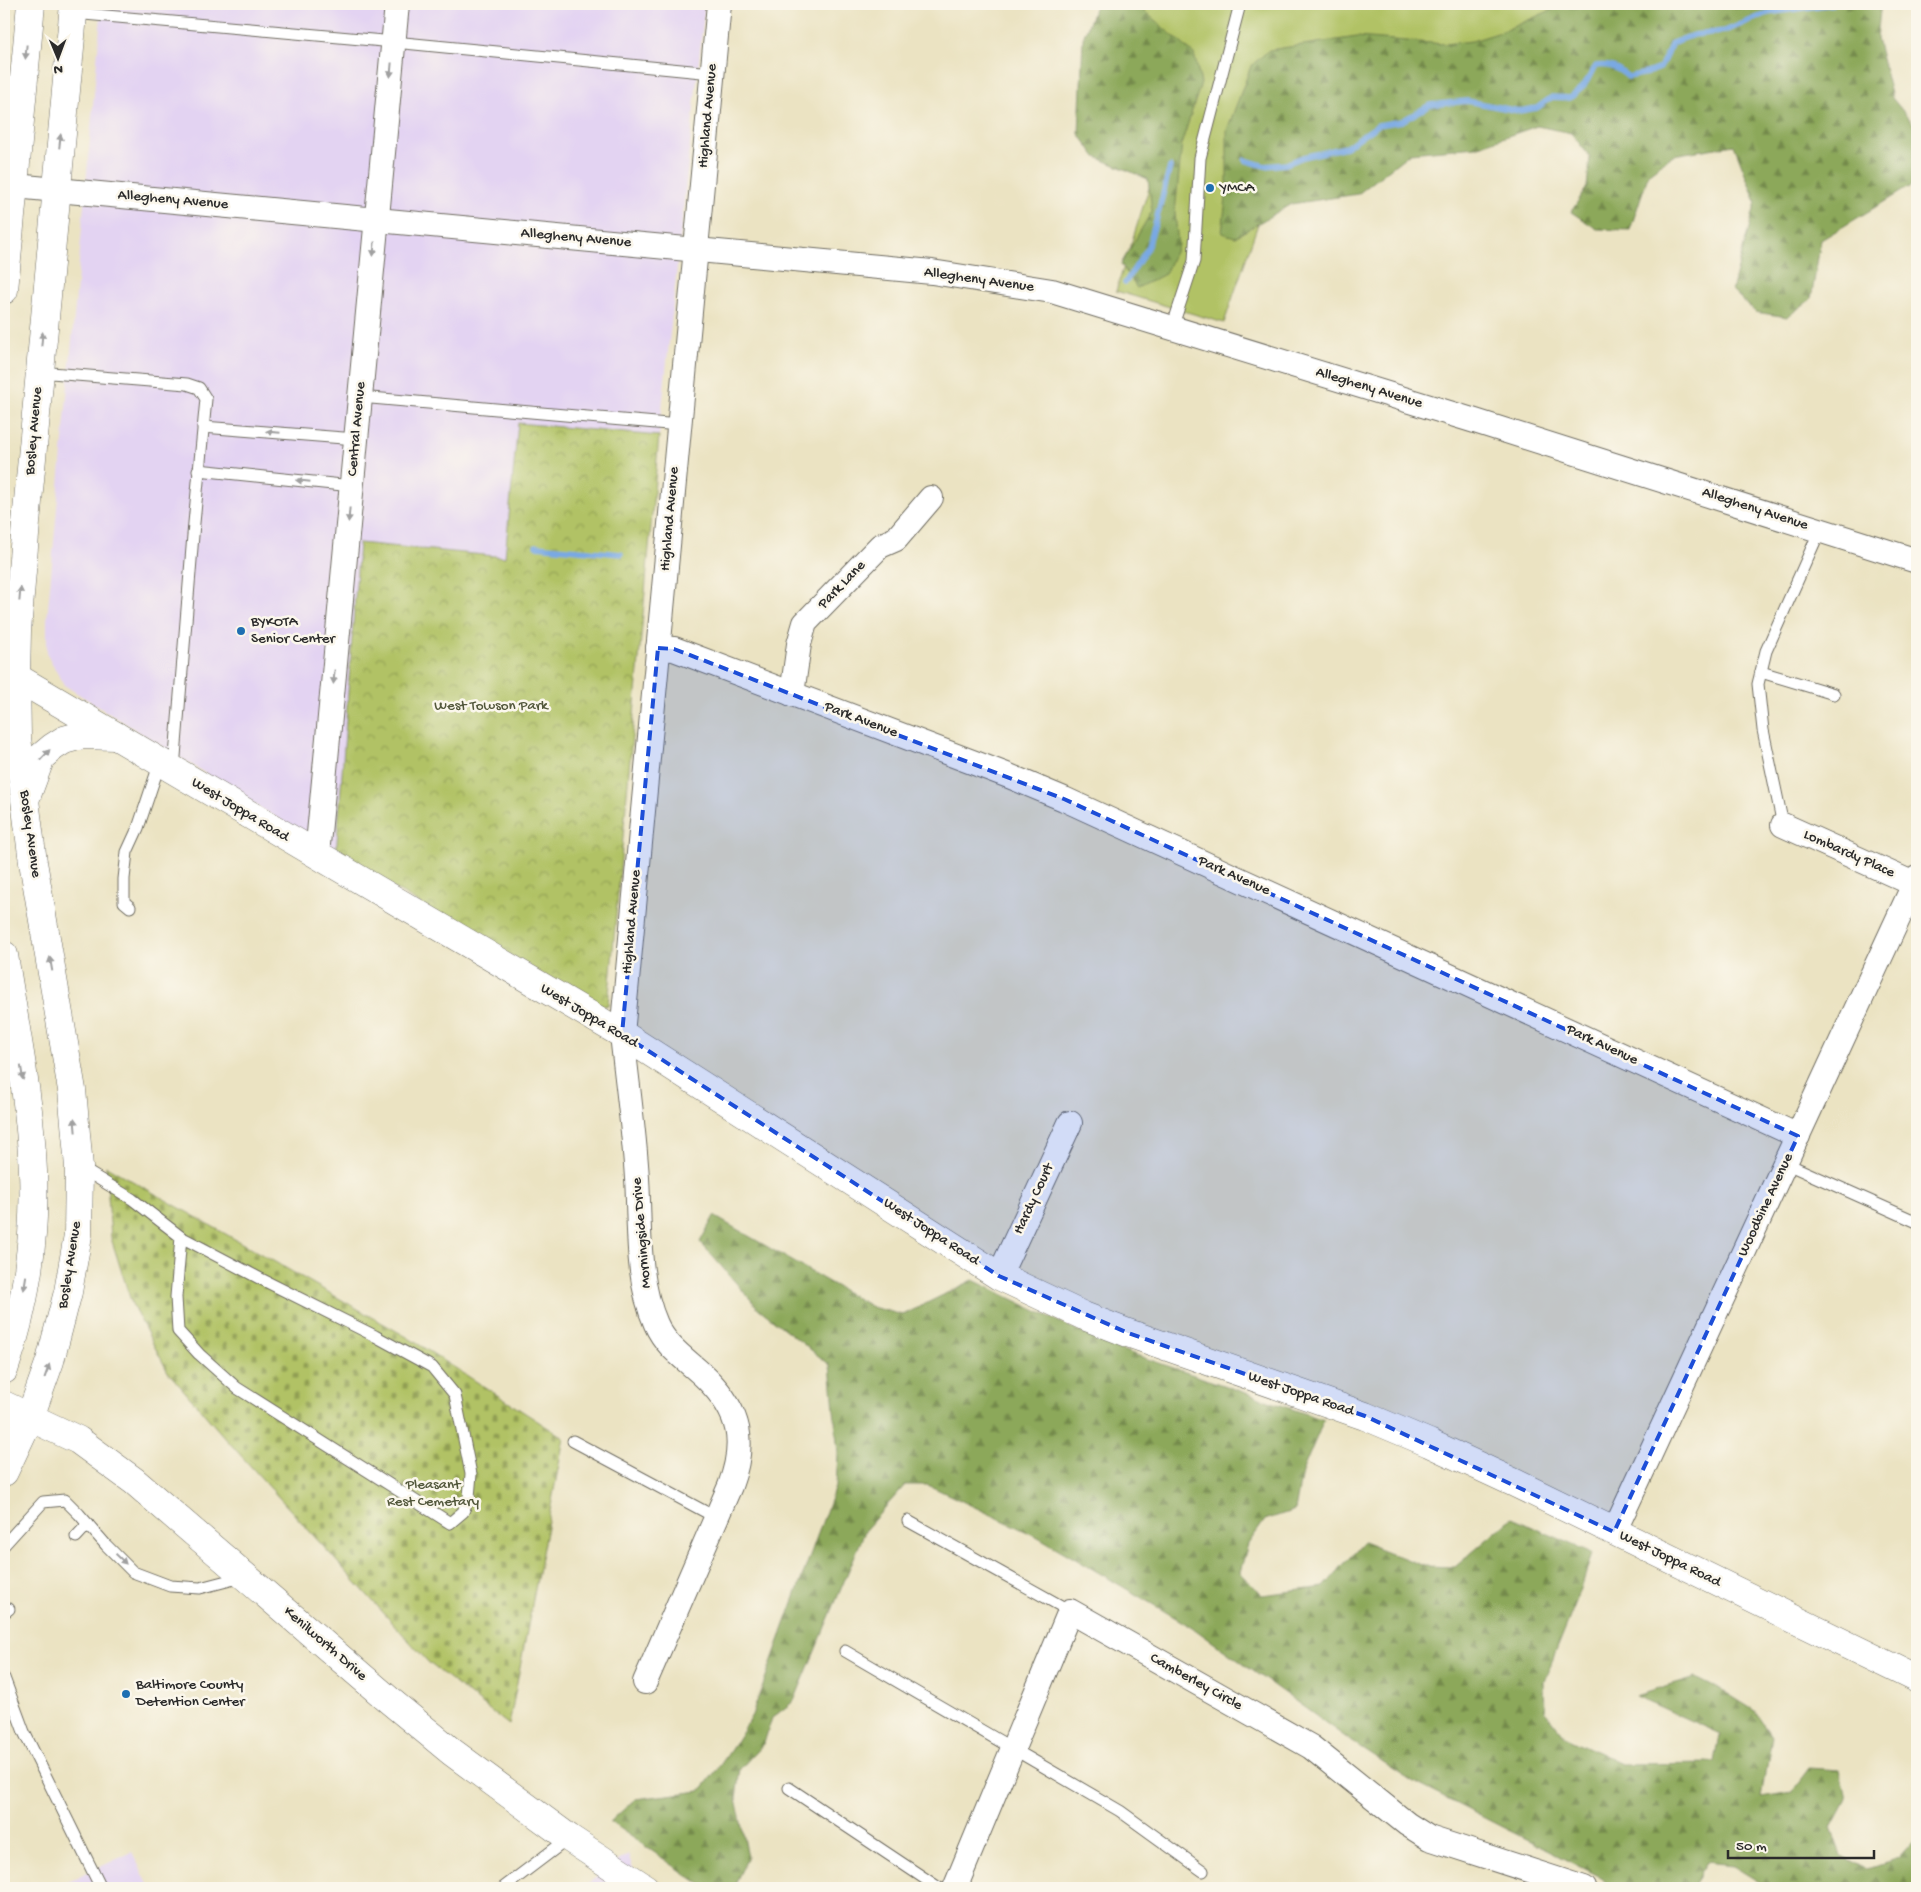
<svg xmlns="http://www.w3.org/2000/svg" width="1921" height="1892" font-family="'Gochi Hand',sans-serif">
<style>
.built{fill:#e3d3f2}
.grass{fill:#b1c265;stroke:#6e7648}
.forest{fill:url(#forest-firs);stroke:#5c6a42}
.cemetery{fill:url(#cemetery-stones);stroke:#6e7648}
.park{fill:url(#park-crowns);stroke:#6e7648}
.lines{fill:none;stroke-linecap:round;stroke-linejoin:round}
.stream{stroke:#79a9e3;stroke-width:5.5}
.lane-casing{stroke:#6e6b60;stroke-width:13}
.street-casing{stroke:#6e6b60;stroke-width:26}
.secondary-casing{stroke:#6e6b60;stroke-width:29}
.primary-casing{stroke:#6e6b60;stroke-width:29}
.lane{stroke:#fff;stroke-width:11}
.street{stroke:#fff;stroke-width:24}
.secondary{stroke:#fff;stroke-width:28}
.primary{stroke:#fff;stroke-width:28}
.oneway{fill:#a0a0a0}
.marked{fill:#1d4ed8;fill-opacity:0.2;stroke:#1d4ed8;stroke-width:4;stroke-dasharray:10 6;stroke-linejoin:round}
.poi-dot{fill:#1f6fb2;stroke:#fbf7ec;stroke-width:2}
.labels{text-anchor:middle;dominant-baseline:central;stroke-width:5;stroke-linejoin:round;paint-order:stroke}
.street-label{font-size:15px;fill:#2b2b2b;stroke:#fbf7ec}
.poi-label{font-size:15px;fill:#2b2b2b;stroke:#fbf7ec;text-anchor:start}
.park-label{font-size:15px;fill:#53583c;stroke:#fbf7ec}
</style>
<defs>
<pattern id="forest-firs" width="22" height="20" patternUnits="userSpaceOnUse" patternTransform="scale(1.25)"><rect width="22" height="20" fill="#8ca85a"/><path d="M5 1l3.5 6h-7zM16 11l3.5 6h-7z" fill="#73894b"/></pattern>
<pattern id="cemetery-stones" width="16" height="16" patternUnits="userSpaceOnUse" patternTransform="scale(1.25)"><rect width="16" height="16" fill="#b1c265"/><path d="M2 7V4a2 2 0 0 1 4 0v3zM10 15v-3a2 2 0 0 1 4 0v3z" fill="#909e53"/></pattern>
<pattern id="park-crowns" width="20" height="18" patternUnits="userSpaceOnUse" patternTransform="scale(1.25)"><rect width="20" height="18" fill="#b1c265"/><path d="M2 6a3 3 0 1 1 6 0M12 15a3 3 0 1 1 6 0" fill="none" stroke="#909e53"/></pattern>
</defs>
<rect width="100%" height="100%" fill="#fbf7ec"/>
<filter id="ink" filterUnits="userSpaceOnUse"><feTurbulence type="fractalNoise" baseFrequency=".02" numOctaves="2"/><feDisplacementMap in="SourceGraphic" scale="10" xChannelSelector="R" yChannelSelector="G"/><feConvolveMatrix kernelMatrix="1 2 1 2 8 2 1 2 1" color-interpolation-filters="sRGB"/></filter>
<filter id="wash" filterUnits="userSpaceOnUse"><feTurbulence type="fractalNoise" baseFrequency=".0096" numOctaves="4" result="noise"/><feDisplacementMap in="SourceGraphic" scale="20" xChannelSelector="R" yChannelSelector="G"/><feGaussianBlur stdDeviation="1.12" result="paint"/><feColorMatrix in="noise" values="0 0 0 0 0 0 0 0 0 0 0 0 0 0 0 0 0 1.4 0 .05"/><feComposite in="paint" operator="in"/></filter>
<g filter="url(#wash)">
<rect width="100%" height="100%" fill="#ebe3c2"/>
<g class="built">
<polygon points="102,4 705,4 659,436 518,423 505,557 336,855 64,685 47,655 47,620"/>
<polygon points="132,1852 150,1888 55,1888"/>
<polygon points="628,1854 640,1888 582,1888"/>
</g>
<polygon class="grass" points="1098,4 1750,4 1310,72 1224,323 1116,291 1189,63 1082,54"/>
<g class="forest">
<polygon points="1103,4 1136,4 1194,54 1201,83 1182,142 1175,213 1178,245 1165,274 1137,288 1121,264 1152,211 1148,179 1096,157 1079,134 1083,38 1095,8"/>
<polygon points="1565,4 1883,4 1880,11 1877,39 1892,98 1917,128 1917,182 1821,240 1811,299 1787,317 1755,312 1732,290 1756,202 1734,145 1673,155 1649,173 1630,230 1597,229 1571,212 1587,187 1590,157 1571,133 1537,126 1476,147 1410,153 1358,194 1291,204 1235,237 1222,233 1227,189 1227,130 1251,66 1269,50 1357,37 1444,44 1472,41 1501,32"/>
<path d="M714 1216 872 1307 903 1315 973 1280 1107 1345 1324 1420 1302 1472 1295 1510 1265 1520 1248 1544 1240 1572 1262 1595 1324 1587 1363 1542 1424 1566 1455 1567 1512 1518 1592 1553 1580 1592 1544 1681 1545 1712 1564 1736 1622 1764 1715 1763 1720 1734 1636 1696 1696 1678 1728 1694 1755 1711 1772 1736 1762 1797 1791 1792 1809 1768 1840 1770 1846 1800 1831 1828 1841 1855 1868 1869 1898 1859 1917 1838V1888H1769L1733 1866 1707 1863 1691 1888H1610L1603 1878 1417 1784 1351 1741 1193 1628 1038 1537 928 1485H905L866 1529 794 1701 772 1718 764 1743 740 1769 736 1798 748 1857 733 1888H706L610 1822 635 1799 700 1791C720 1767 737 1742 752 1715L836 1484 838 1454 830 1365 758 1308 700 1242Z"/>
</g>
<polygon class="cemetery" points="106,1166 407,1337 564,1438 509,1725 429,1663 225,1438 168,1372 132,1304 111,1238"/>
<polygon class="park" points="518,423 659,436 608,1005 599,1007 336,855 359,543 505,557"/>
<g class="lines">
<g class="stream">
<path d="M1245 160 1265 166 1286 164 1303 157 1346 147 1378 125 1402 121 1430 105 1467 101 1519 111 1537 108 1552 97 1570 98 1583 87 1596 66C1610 64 1618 68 1628 77L1647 73 1660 68 1672 43 1693 35 1725 31 1768 13 1832 4"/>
<polyline points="1125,283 1147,249 1156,221 1170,167"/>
<polyline points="536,546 621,554"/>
</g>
</g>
</g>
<g filter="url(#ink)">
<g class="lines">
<defs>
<g id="lane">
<polyline points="73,13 394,42 712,73"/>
<polyline points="1172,328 1194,261 1200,158 1240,4"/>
<polyline points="39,372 187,384 199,388 206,399 194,523 174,769"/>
<polyline points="360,397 679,425"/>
<polyline points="203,427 356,439"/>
<polyline points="198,470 352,486"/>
<polyline points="1761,672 1834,694"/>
<polyline points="1783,825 1763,730 1758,684 1766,651 1820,530"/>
<polyline points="130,907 124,902 124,879 127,852 138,828 160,762"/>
<polyline points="1785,1163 1917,1222"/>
<polyline points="81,1168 132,1199 181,1237 259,1278 375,1336 432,1367 455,1395 471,1474 469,1497 463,1512 450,1523 237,1388 199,1354 178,1331 176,1297 181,1237"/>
<polyline points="573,1441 717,1518"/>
<polyline points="908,1521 1070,1611"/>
<polyline points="76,1537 88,1524"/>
<polyline points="4,1545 43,1502 65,1500 79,1514 106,1545 133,1572 170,1586 200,1588 242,1577"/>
<polyline points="4,1613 9,1609"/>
<polyline points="845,1651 1120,1811 1203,1871"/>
<polyline points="4,1678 24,1732 101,1888"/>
<polyline points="789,1788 939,1888"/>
<polyline points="503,1888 569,1838"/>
</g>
<g id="street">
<polyline points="4,185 932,272 1052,291 1475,421 1917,561"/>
<polyline points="658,648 674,649 1009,776 1064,799 1798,1136"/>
<polyline points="792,694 799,644 805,623 880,546 896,539 931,498"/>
<polyline points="1783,825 1914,884"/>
<polyline points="317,855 397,4"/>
<polyline points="999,1276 1070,1123"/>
<polyline points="1614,1532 1917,878"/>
<path d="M645 1682 730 1486C746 1443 741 1413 707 1379 689 1361 667 1349 656 1324 636 1279 640 1226 637 1178 634 1130 627 1082 622 1034L719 4"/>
<polyline points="955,1888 1070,1611 1311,1747 1407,1824 1429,1838 1584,1888"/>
</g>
<g id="secondary">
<polyline points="4,670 622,1034 999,1276 1084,1316 1128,1333 1365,1416 1429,1443 1515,1483 1917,1679"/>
<polyline points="4,1405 78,1440 134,1481 389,1700 452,1752 569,1838 645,1888"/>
</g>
<g id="primary">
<polyline points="4,290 31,4"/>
<polyline points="27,795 41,757 53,747 64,740 82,735 116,736"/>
<path d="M4 955C15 1027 30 1099 33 1171 36 1237 26 1307 4 1370"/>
<polyline points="4,1472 30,1417 50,1361 68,1292 78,1235 79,1167 72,1090 33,862 17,738 16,677 17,631 26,523 74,4"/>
</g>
</defs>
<use href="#lane" class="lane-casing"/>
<use href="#street" class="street-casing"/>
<use href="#secondary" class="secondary-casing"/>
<use href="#primary" class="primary-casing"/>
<use href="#lane" class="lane"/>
<use href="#street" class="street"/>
<use href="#secondary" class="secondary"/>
<use href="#primary" class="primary"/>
</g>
<defs><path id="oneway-solid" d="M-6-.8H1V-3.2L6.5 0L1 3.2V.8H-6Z" transform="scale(1.25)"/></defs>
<g class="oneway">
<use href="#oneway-solid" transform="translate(26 52) rotate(95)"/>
<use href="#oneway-solid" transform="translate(391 70) rotate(95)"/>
<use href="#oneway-solid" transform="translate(60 141) rotate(-84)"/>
<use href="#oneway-solid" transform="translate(374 249) rotate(95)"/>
<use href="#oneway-solid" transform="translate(42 339) rotate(-85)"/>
<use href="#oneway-solid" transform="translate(273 432) rotate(-175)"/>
<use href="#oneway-solid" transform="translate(303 481) rotate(-174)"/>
<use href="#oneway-solid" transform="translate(349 515) rotate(95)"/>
<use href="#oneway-solid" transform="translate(20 594) rotate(-85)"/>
<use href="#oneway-solid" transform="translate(334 677) rotate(95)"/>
<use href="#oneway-solid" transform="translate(45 755) rotate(-47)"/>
<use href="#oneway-solid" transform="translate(51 964) rotate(-100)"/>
<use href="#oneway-solid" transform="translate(22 1073) rotate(81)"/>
<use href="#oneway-solid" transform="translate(75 1125) rotate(-95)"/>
<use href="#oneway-solid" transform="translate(25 1283) rotate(99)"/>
<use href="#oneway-solid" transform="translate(47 1371) rotate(-70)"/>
<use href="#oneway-solid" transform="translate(121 1559) rotate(44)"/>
</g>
</g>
<path class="marked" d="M658 648 674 649 1064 799 1798 1136 1614 1532 1365 1416 1128 1333 999 1276 622 1034Z"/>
<g class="poi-dot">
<circle cx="1210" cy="188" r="5"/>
<circle cx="241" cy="631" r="5"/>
<circle cx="126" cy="1694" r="5"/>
</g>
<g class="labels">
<g class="street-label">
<text transform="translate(708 116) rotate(-85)">Highland Avenue</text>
<text transform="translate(173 200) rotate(5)">Allegheny Avenue</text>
<text transform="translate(576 238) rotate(5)">Allegheny Avenue</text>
<text transform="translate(979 280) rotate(8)">Allegheny Avenue</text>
<text transform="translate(1369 388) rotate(17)">Allegheny Avenue</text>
<text transform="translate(357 429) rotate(-85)">Central Avenue</text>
<text transform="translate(34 431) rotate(-85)">Bosley Avenue</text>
<text transform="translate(1755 509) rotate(18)">Allegheny Avenue</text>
<text transform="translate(670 519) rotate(-85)">Highland Avenue</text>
<text transform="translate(842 585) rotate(-46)">Park Lane</text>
<text transform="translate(861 720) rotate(21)">Park Avenue</text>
<text transform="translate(240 810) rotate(31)">West Joppa Road</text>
<text transform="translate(30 834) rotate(82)">Bosley Avenue</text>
<text transform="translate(1849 854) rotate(24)">Lombardy Place</text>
<text transform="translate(1234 876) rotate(24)">Park Avenue</text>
<text transform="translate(632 922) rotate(-85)">Highland Avenue</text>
<text transform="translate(589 1016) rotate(31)">West Joppa Road</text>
<text transform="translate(1602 1045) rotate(25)">Park Avenue</text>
<text transform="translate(1034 1199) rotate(-65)">Hardy Court</text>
<text transform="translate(1766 1205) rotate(-65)">Woodbine Avenue</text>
<text transform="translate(931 1232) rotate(33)">West Joppa Road</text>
<text transform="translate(642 1233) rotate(-95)">Morningside Drive</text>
<text transform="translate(70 1265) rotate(-81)">Bosley Avenue</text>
<text transform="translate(1301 1394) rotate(19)">West Joppa Road</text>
<text transform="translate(1670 1559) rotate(26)">West Joppa Road</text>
<text transform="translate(325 1644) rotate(41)">Kenilworth Drive</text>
<text transform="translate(1196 1682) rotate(29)">Camberley Circle</text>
</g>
<g class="poi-label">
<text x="1220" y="188">YMCA</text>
<text x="251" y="622">BYKOTA<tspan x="251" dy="17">Senior Center</tspan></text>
<text x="136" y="1685">Baltimore County<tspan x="136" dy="17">Detention Center</tspan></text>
</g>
<g class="park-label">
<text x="491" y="706">West Towson Park</text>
<text x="433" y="1485">Pleasant<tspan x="433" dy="17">Rest Cemetary</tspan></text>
</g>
</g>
<rect width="1921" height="1892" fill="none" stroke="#fbf7ec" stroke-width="20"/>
<g transform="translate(58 58) rotate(179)" stroke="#fbf7ec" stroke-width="4" paint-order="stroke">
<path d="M0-4L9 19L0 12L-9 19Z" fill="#2b2b2b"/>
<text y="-8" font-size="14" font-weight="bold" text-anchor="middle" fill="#2b2b2b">N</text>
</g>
<path d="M1728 1850v8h146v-8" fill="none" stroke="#2b2b2b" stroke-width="2.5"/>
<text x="1736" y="1850" font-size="15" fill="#2b2b2b" stroke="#fbf7ec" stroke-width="4" paint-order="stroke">50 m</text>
</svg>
